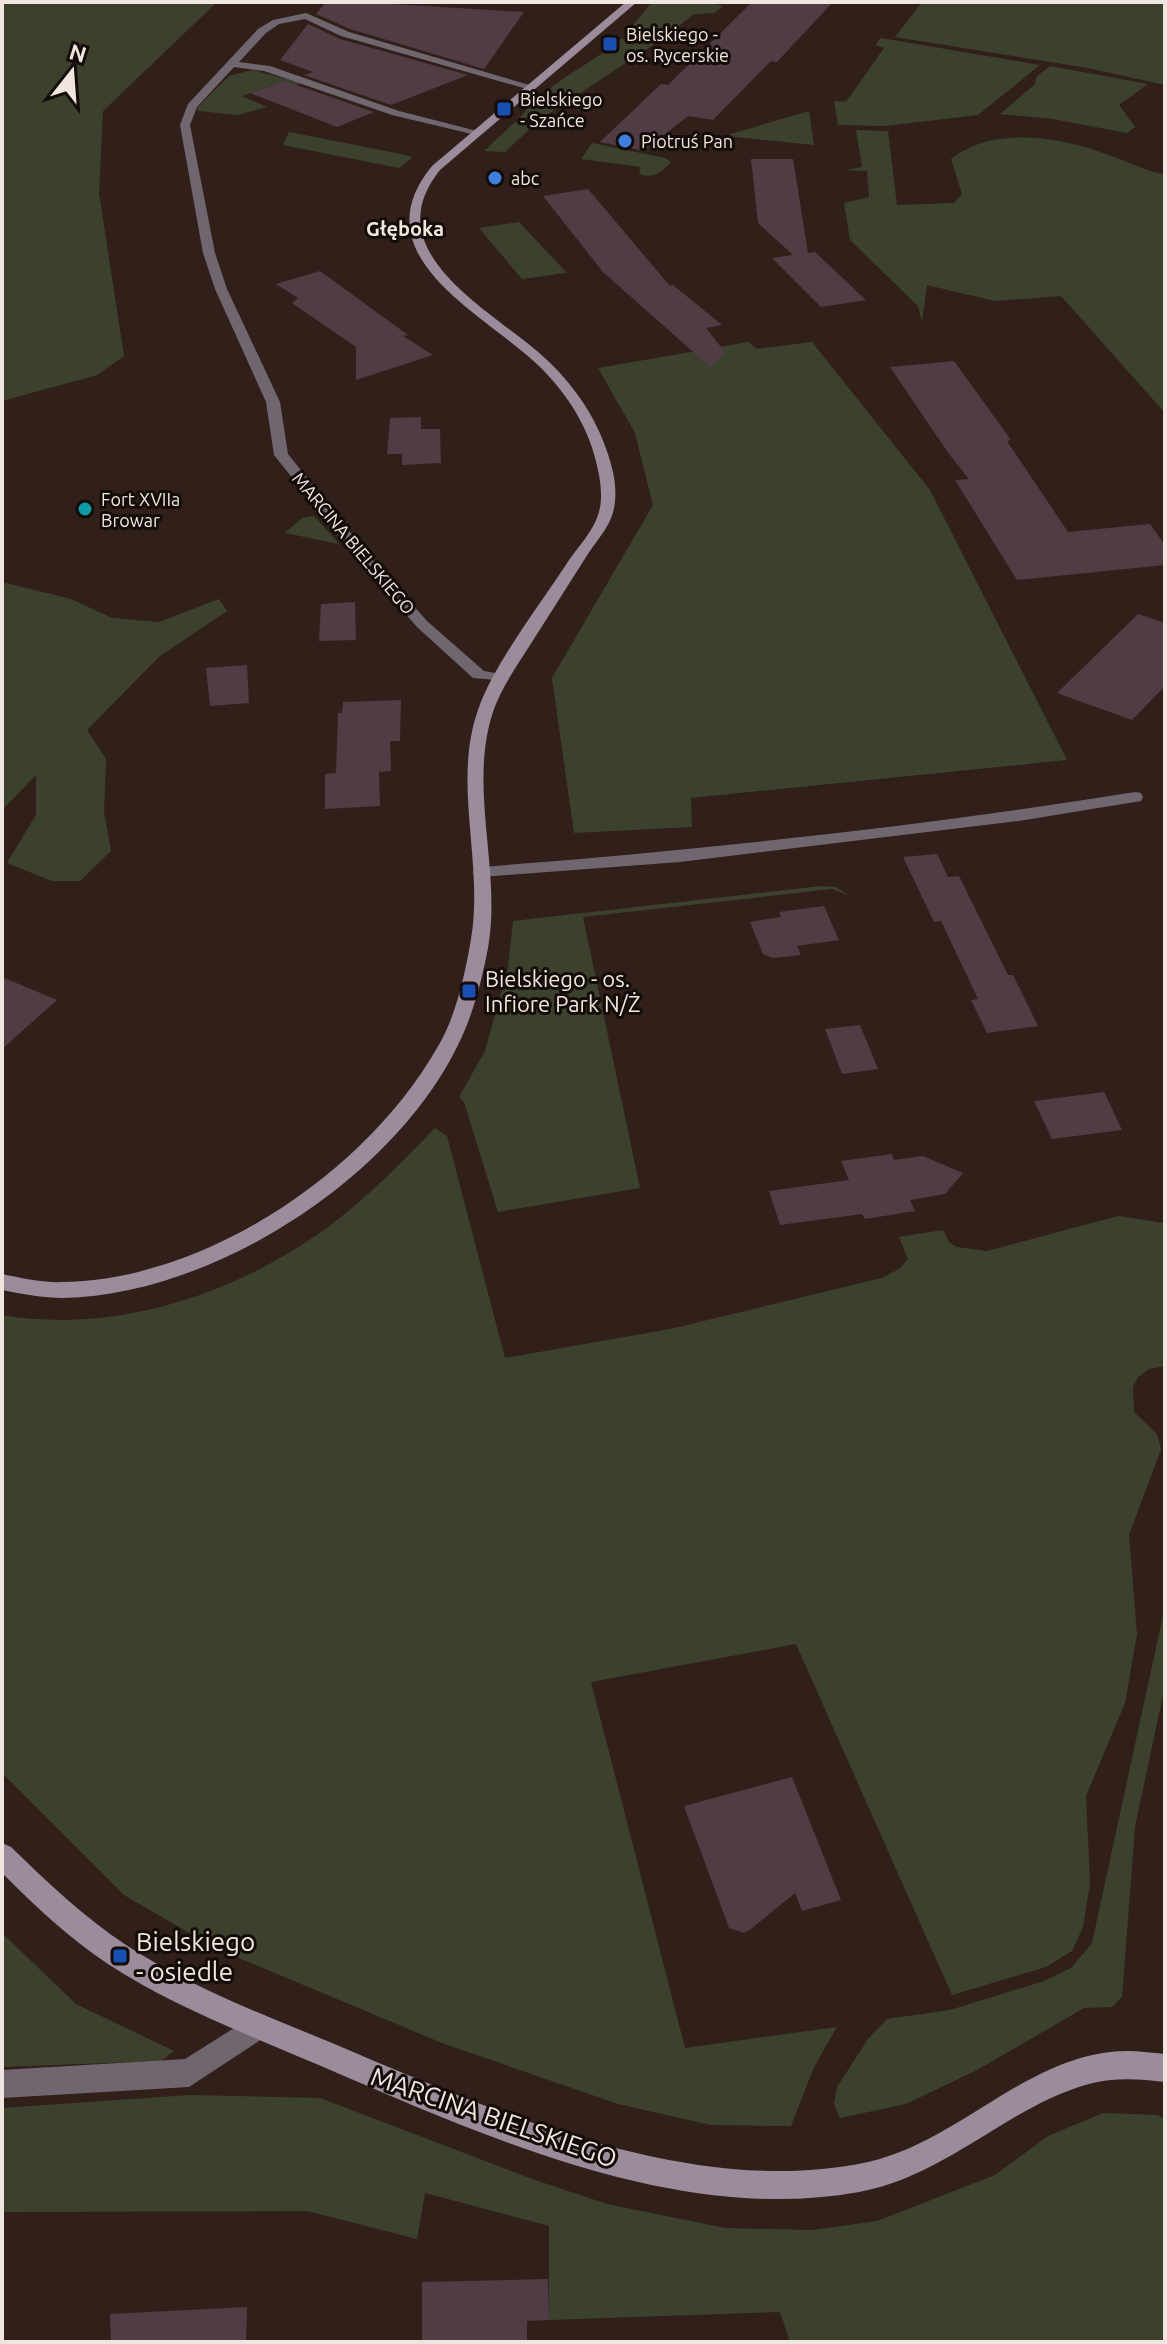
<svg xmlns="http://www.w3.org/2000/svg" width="1167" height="2344" font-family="Ubuntu,sans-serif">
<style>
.green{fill:#3c412e}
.building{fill:#4f3c45}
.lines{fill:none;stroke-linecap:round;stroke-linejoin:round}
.street{fill:#706670;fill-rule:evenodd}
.secondary{fill:#9b8b9b;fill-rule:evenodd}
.transit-dot{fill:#1a4fb4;stroke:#140c09;stroke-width:3}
.shop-dot{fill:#3f7fe0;stroke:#140c09;stroke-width:3}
.culture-dot{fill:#0f9aa8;stroke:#140c09;stroke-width:3}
.labels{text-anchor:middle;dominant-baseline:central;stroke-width:6;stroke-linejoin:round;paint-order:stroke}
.far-poi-label{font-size:18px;fill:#f1e5e0;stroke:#140c09;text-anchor:start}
.far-street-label{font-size:18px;fill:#f1e5e0;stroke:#140c09}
.far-neighbourhood-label{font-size:20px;font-weight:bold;fill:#f1e5e0;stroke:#140c09}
.poi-label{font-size:22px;fill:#f1e5e0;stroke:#140c09;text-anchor:start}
.near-poi-label{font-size:26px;fill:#f1e5e0;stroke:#140c09;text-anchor:start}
.near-street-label{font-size:26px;fill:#f1e5e0;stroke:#140c09}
</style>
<rect width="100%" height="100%" fill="#312019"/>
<g class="green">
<polygon points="2,2 217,2 103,111 99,193 124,356 97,375 2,401"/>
<path d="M652 2H708L723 6 714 13 694 14 670 33C654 31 640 38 624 36Z"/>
<polygon points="922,2 1165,2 1165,85 1088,68 895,37"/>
<path d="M660 34 668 35 538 121 520 118C544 84 589 66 621 39L637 40Z"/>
<polygon points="881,38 1040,65 978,115 885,126 838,125 834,101 846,102 884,48 875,45"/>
<polygon points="1050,66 1148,84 1119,105 1135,127 1127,133 1053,119 1000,114 1035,84 1036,77"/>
<polygon points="252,70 301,83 285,89 273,85 242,96 267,107 238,115 198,111 197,108 229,76"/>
<polygon points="809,111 814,145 724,136"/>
<polygon points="515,122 533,126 505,152 484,151"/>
<path d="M856 130 888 131 897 205 954 203 962 194 951 159C991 127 1054 136 1100 152 1122 159 1143 170 1165 175V413L1061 296 995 301 927 285 922 322 918 306 850 240 844 203 869 197 867 171 845 170 862 167Z"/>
<polygon points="289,132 401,154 413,157 399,168 283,145"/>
<path d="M592 143 665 158 671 162C662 172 654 179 639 174L641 167 581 159Z"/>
<polygon points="519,222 566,272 566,273 522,279 479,228"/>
<polygon points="748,342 757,349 812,342 930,490 1067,760 691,798 692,827 574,833 552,678 653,505 635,433 598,368"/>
<polygon points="313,516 317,519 339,544 285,533 302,518"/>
<polygon points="2,582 71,599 112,618 159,622 219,599 227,611 160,656 87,730 106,759 104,812 111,851 80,881 52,881 7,863 36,815 36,775 2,810"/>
<polygon points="821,886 836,887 848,895 832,889 583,917 640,1188 498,1212 464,1102 459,1097 485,1051 508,968 513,921"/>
<path d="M435 1128 447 1136 505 1358 670 1329 882 1278 899 1269 908 1259 899 1237 943 1230 949 1242 956 1247 987 1251 1118 1216 1165 1223V1366L1149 1369 1138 1377 1133 1387 1134 1412 1157 1434 1161 1449 1129 1535 1137 1634 1125 1703 1086 1796 1090 1883 1083 1927 1072 1951 1046 1967 952 1995 796 1644 591 1682 685 2048 837 2027 814 2067 791 2126 711 2125 618 2104 442 2043 215 1948 124 1895 2 1773V1315C118 1335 243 1292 336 1221 372 1193 403 1161 435 1128Z"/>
<polygon points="1165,1606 1165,1685 1135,1827 1122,1997 1112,2007 1084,2008 977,2070 906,2104 840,2118 834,2104 837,2087 868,2039 887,2019 950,2010 1044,1981 1071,1968 1092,1943"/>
<polygon points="2,1933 76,2004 174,2051 161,2061 2,2067"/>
<polygon points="190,2095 320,2098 532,2179 607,2204 725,2228 813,2230 877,2221 995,2175 1048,2136 1103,2113 1157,2115 1165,2118 1165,2337 1159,2342 790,2342 780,2312 549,2320 549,2226 425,2193 417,2239 307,2211 2,2212 2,2108"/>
</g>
<g class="building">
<polygon points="326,2 360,2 524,12 484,69 350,29 316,14"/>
<polygon points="752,2 833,2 777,62 771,61 713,120 688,116 644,151 600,142 661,84 668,85"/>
<polygon points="308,24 340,39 468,75 391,105 304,75 313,72 280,60"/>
<polygon points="285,81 374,112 337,127 250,93"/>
<polygon points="751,159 793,159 808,253 815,252 866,300 821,307 772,258 793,255 758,223"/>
<polygon points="588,189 670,286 673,285 722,325 706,328 725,352 710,367 603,272 543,196"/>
<polygon points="320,271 408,335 403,336 433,355 356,380 356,347 292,303 298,298 276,284"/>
<polygon points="954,361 1011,440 1007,441 1068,532 1150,524 1165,545 1165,565 1017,580 955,480 969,479 949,454 890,367"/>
<polygon points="421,417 421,429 440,429 441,463 402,465 402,454 387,454 390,418"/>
<polygon points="355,602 356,640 319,641 321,604"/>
<polygon points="1138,614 1165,623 1165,686 1132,720 1057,693"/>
<polygon points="247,665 249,703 210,706 206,668"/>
<polygon points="401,700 400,741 390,741 391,771 379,772 380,806 325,809 325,774 336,773 338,713 342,713 343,702"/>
<polygon points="937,854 948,877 959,876 1008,975 1013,975 1038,1026 987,1033 971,1000 978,999 941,921 934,922 903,857"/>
<polygon points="824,906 839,940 797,946 801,955 773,958 763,954 750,922 781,917 779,912"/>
<polygon points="2,977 57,1000 2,1049"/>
<polygon points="860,1025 878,1069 842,1074 825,1029"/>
<polygon points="1104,1092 1122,1130 1052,1139 1034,1101"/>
<polygon points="892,1154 894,1160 923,1156 963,1173 945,1194 910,1200 915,1211 865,1219 862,1214 780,1225 769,1191 849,1180 841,1161"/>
<polygon points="792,1777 841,1900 802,1911 795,1893 751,1929 744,1933 729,1928 684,1806"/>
<polygon points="548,2279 549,2320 527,2321 527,2342 422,2342 422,2282"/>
<polygon points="247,2307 246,2342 111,2342 110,2314"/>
</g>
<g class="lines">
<g class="street">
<polygon points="306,13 349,32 536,87 527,89 341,36 305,19 279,24 266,33 239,62 270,66 399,111 481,132 476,135 392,115 264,71 234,67 197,107 190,125 215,253 227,289 280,402 288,454 366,552 427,621 484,671 507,675 507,681 473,678 417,627 356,558 274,455 266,402 215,289 203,253 180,125 188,104 258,29 273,20"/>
<path d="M1135 792 1141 793 1143 797 1141 801 1019 821 680 862 481 877 472 872 481 867C700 850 918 827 1135 792Z"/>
<polygon points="258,2013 268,2017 272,2026 268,2035 189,2087 2,2098 2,2070 185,2059"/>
</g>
<g class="secondary">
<path d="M626 2H637L440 170C372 254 498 313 547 360 579 390 603 428 613 472 616 486 617 504 611 518 606 531 594 544 586 557 568 585 550 614 532 642 518 664 503 685 494 709 467 786 502 870 488 948 482 980 473 1015 458 1045 393 1179 213 1295 63 1298 43 1298 22 1294 2 1290V1274C22 1278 42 1283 63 1282 207 1280 367 1171 437 1048 456 1017 465 974 471 939 484 863 452 784 478 710 493 665 542 602 569 560 579 546 593 531 598 515 603 501 601 484 598 470 590 429 568 394 538 365 485 314 358 256 432 166Z"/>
<path d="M2 1843 11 1847C47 1882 84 1917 126 1945 190 1987 262 2014 332 2043 490 2110 693 2200 868 2162 960 2142 1029 2052 1127 2051 1140 2051 1153 2053 1165 2054V2082C1139 2079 1115 2077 1089 2084 1008 2106 947 2176 859 2192 678 2225 484 2136 321 2066 249 2035 174 2007 108 1964 69 1938 35 1906 2 1873Z"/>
</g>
</g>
<g class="transit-dot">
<rect x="602" y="36" width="16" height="16" rx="4"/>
<rect x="496" y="101" width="16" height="16" rx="4"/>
<rect x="461" y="983" width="16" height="16" rx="4"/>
<rect x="112" y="1948" width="16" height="16" rx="4"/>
</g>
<g class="shop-dot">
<circle cx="625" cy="141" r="8"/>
<circle cx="495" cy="178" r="8"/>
</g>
<circle class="culture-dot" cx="85" cy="509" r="8"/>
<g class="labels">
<g class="far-poi-label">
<text x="626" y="34">Bielskiego -<tspan x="626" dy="21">os. Rycerskie</tspan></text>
<text x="520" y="99">Bielskiego<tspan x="520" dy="21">- Szańce</tspan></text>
<text x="641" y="141">Piotruś Pan</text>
<text x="511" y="178">abc</text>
<text x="101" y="499">Fort XVIIa<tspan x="101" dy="21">Browar</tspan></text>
</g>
<g class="far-street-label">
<text transform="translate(354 543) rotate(50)">MARCINA BIELSKIEGO</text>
</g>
<g class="far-neighbourhood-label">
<text x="405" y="228">Głęboka</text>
</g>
<g class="poi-label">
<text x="485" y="978">Bielskiego - os.<tspan x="485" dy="25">Infiore Park N/Ż</tspan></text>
</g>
<g class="near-poi-label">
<text x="136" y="1941">Bielskiego<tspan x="136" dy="30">- osiedle</tspan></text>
</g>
<g class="near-street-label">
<text transform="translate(494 2117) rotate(19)">MARCINA BIELSKIEGO</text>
</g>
</g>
<rect width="1167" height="2344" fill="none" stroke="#f1e5e0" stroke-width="8"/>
<g transform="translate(72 72) rotate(17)" stroke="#140c09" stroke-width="6" paint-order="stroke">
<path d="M0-6L14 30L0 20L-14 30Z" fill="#f1e5e0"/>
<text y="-12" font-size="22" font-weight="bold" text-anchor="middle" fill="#f1e5e0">N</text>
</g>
</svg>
